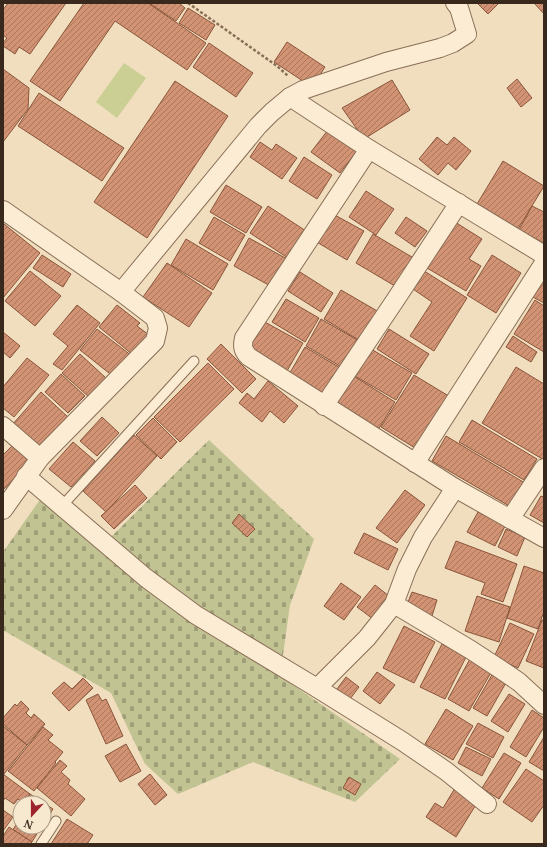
<svg xmlns="http://www.w3.org/2000/svg" width="547" height="847" font-family="'Noto Serif',serif">
<style>
.cemetery{fill:url(#cemetery-stones)}
.garden{fill:#cccf93}
.building{fill:url(#building-hatch);stroke:#8b553b}
.lines{fill:none;stroke-linecap:round;stroke-linejoin:round}
.service-casing{stroke:#8a6e57;stroke-width:11}
.minor-casing{stroke:#8a6e57;stroke-width:20}
.path{stroke:#8a6e57;stroke-width:2.5;stroke-dasharray:3 2;stroke-linecap:butt}
.service{stroke:#fbecd3;stroke-width:9}
.minor{stroke:#fbecd3;stroke-width:18}
</style>
<defs>
<pattern id="cemetery-stones" width="16" height="16" patternUnits="userSpaceOnUse"><rect width="16" height="16" fill="#c1c393"/><path d="M2 7V4a2 2 0 0 1 4 0v3zM10 15v-3a2 2 0 0 1 4 0v3z" fill="#9e9e77"/></pattern>
<pattern id="building-hatch" width="6" height="6" patternUnits="userSpaceOnUse"><rect width="6" height="6" fill="#d19373"/><path d="M-1 1l2-2M0 6l6-6M5 7l2-2" fill="none" stroke="#ab785e"/></pattern>
</defs>
<rect width="100%" height="100%" fill="#f0debf"/>
<polygon class="cemetery" points="209,440 314,539 290,605 280,676 400,759 355,802 253,762 178,794 145,764 111,693 3,630 3,552 44,494 111,537"/>
<polygon class="garden" points="124,63 146,78 117,118 96,102"/>
<g class="building">
<polygon points="8,3 66,3 30,54 19,47 15,54 3,46 3,43 7,38 3,35 3,10"/>
<polygon points="84,3 148,3 206,43 187,70 115,21 60,101 30,81"/>
<polygon points="149,3 179,3 185,8 176,21"/>
<polygon points="477,3 499,3 488,14"/>
<polygon points="534,3 544,3 544,14"/>
<polygon points="188,8 215,25 206,40 179,23"/>
<polygon points="287,42 325,67 312,87 274,62"/>
<polygon points="209,43 253,73 236,97 193,67"/>
<polygon points="3,69 29,88 28,109 3,142"/>
<polygon points="517,79 532,98 521,107 507,88"/>
<polygon points="392,80 410,110 364,139 342,108"/>
<polygon points="175,81 228,116 147,238 94,202"/>
<polygon points="39,93 124,148 102,181 18,126"/>
<polygon points="328,130 357,151 340,173 311,152"/>
<polygon points="437,137 447,145 454,137 471,151 456,170 448,163 438,175 419,159"/>
<polygon points="260,142 272,150 276,144 297,158 282,179 250,157"/>
<polygon points="304,157 332,175 317,199 289,181"/>
<polygon points="503,161 544,186 518,229 477,204"/>
<polygon points="226,185 262,207 246,233 210,212"/>
<polygon points="366,191 394,209 376,235 349,217"/>
<polygon points="268,206 309,233 291,260 250,233"/>
<polygon points="532,206 544,212 544,243 519,230"/>
<polygon points="331,213 364,231 347,260 315,241"/>
<polygon points="214,217 245,235 230,261 199,243"/>
<polygon points="406,217 427,231 415,247 395,233"/>
<polygon points="455,222 482,239 469,259 481,266 466,291 427,268"/>
<polygon points="4,224 40,253 3,298 3,225"/>
<polygon points="373,234 417,260 400,289 356,263"/>
<polygon points="249,238 289,260 274,288 234,266"/>
<polygon points="186,239 228,264 213,290 171,265"/>
<polygon points="42,255 71,274 63,287 33,268"/>
<polygon points="492,255 521,273 496,313 467,295"/>
<polygon points="167,263 212,293 189,327 143,297"/>
<polygon points="421,269 467,298 434,351 410,336 432,302 410,287"/>
<polygon points="30,271 61,296 35,326 5,301"/>
<polygon points="300,272 333,293 321,312 288,291"/>
<polygon points="544,275 544,303 531,296"/>
<polygon points="341,290 379,312 362,342 324,319"/>
<polygon points="286,299 319,318 305,342 272,322"/>
<polygon points="535,300 544,306 544,352 514,334"/>
<polygon points="77,305 100,323 62,370 53,364 68,346 53,334"/>
<polygon points="117,305 140,323 137,326 149,335 133,355 99,327"/>
<polygon points="321,319 359,341 343,368 306,346"/>
<polygon points="263,321 303,343 287,371 247,348"/>
<polygon points="97,329 132,356 114,377 80,350"/>
<polygon points="389,329 429,354 416,374 377,349"/>
<polygon points="3,332 20,346 10,358 3,352"/>
<polygon points="513,336 537,352 531,362 506,347"/>
<polygon points="221,344 256,379 242,393 207,359"/>
<polygon points="305,347 342,369 325,397 288,376"/>
<polygon points="371,349 412,373 396,400 355,376"/>
<polygon points="80,354 107,379 89,397 62,373"/>
<polygon points="27,358 49,375 14,417 3,408 3,387"/>
<polygon points="208,363 234,389 180,442 154,417"/>
<polygon points="516,367 544,384 544,460 482,423"/>
<polygon points="61,374 85,396 68,413 45,392"/>
<polygon points="352,375 395,402 378,430 335,404"/>
<polygon points="414,375 452,398 420,451 381,427"/>
<polygon points="268,381 298,406 284,423 270,411 262,422 239,403 247,393 254,399"/>
<polygon points="41,392 69,418 40,450 12,425"/>
<polygon points="102,417 119,433 97,456 80,441"/>
<polygon points="153,418 177,442 161,459 136,435"/>
<polygon points="472,420 537,459 524,480 459,442"/>
<polygon points="134,435 157,456 106,512 83,491"/>
<polygon points="446,436 525,483 511,507 432,461"/>
<polygon points="73,442 95,461 71,487 49,469"/>
<polygon points="14,444 32,463 3,490 3,455"/>
<polygon points="135,485 147,498 114,529 101,516"/>
<polygon points="405,490 425,505 397,543 376,528"/>
<polygon points="541,496 544,497 544,523 530,515"/>
<polygon points="478,512 505,526 495,546 467,532"/>
<polygon points="239,514 255,529 247,537 232,523"/>
<polygon points="506,529 525,537 517,556 498,547"/>
<polygon points="364,533 398,549 388,570 354,553"/>
<polygon points="456,541 517,564 503,602 481,594 485,583 445,568"/>
<polygon points="524,566 544,573 544,611 538,629 507,618"/>
<polygon points="341,583 361,597 344,620 324,606"/>
<polygon points="375,585 394,600 377,622 357,607"/>
<polygon points="412,592 437,600 432,616 406,607"/>
<polygon points="477,596 510,607 499,642 465,631"/>
<polygon points="542,620 544,620 544,668 526,661"/>
<polygon points="510,623 534,634 518,668 494,657"/>
<polygon points="404,626 435,642 414,683 383,668"/>
<polygon points="442,644 466,657 445,699 420,687"/>
<polygon points="471,657 493,669 469,711 448,699"/>
<polygon points="377,672 395,685 380,704 363,691"/>
<polygon points="493,673 507,681 487,716 473,708"/>
<polygon points="346,677 359,687 350,699 337,689"/>
<polygon points="83,678 93,688 69,711 52,693 64,682 72,689"/>
<polygon points="98,694 102,701 106,699 123,736 106,744 86,700"/>
<polygon points="509,694 525,704 508,732 491,721"/>
<polygon points="21,701 29,709 26,713 31,718 34,714 45,724 27,745 3,724 3,718 15,704 17,706"/>
<polygon points="446,709 473,726 453,760 425,744"/>
<polygon points="532,710 544,718 544,727 526,757 510,747"/>
<polygon points="478,723 504,737 493,758 466,744"/>
<polygon points="3,726 27,745 4,774 3,773"/>
<polygon points="43,727 53,735 48,740 63,752 55,762 56,763 34,791 8,771"/>
<polygon points="544,737 544,771 529,762"/>
<polygon points="126,744 141,771 120,782 105,756"/>
<polygon points="466,747 491,759 482,776 458,763"/>
<polygon points="504,753 521,763 499,799 482,788"/>
<polygon points="60,760 67,766 61,772 70,780 68,784 85,799 71,816 37,788"/>
<polygon points="526,769 544,781 544,805 532,822 503,802"/>
<polygon points="3,774 30,794 23,803 18,799 14,804 5,798 3,801"/>
<polygon points="150,774 167,795 155,805 138,784"/>
<polygon points="349,777 361,784 355,795 343,788"/>
<polygon points="455,788 477,803 456,837 426,817 435,803 443,808"/>
<polygon points="30,794 53,809 44,823 44,803 24,803"/>
<polygon points="3,810 13,817 3,831"/>
<polygon points="67,819 93,835 87,844 51,844"/>
<polygon points="17,823 20,825 20,827 41,827 32,842 13,830"/>
<polygon points="9,827 32,842 30,844 3,844 3,836"/>
</g>
<g class="lines">
<defs>
<g id="service">
<polyline points="62,506 194,361"/>
<polyline points="41,844 56,821"/>
</g>
<g id="minor">
<polyline points="369,149 544,255"/>
<polyline points="3,210 121,292 155,318 158,328 155,341 40,458 3,510"/>
<polyline points="121,292 258,126 272,112 290,97 303,90 386,62 440,48 453,43 467,34 459,8 455,3"/>
<polyline points="324,406 396,299 459,203"/>
<polyline points="3,426 40,458"/>
<polyline points="415,463 544,263"/>
<path d="M26 476 146 578 196 615 317 688 367 638 394 604 407 569 423 537 455 488 249 357C243 351 242 347 244 338L369 149 290 97"/>
<polyline points="455,488 544,538"/>
<polyline points="510,519 544,468"/>
<polyline points="394,604 471,650 500,669 519,682 544,705"/>
<polyline points="317,688 402,741 446,771 487,804"/>
</g>
</defs>
<use href="#service" class="service-casing"/>
<use href="#minor" class="minor-casing"/>
<polyline class="path" points="188,3 277,66 288,76"/>
<use href="#service" class="service"/>
<use href="#minor" class="minor"/>
</g>
<rect width="547" height="847" fill="none" stroke="#39281c" stroke-width="8"/>
<g transform="translate(32 815) rotate(201)"><circle r="19" fill="#f7e9cf" stroke="#ab9c87"/>
<path d="M0-3L7 15L0 10L-7 15Z" fill="#9d232d"/>
<text y="-6" font-size="11" font-weight="bold" text-anchor="middle" fill="#39281c">N</text>
</g>
</svg>
